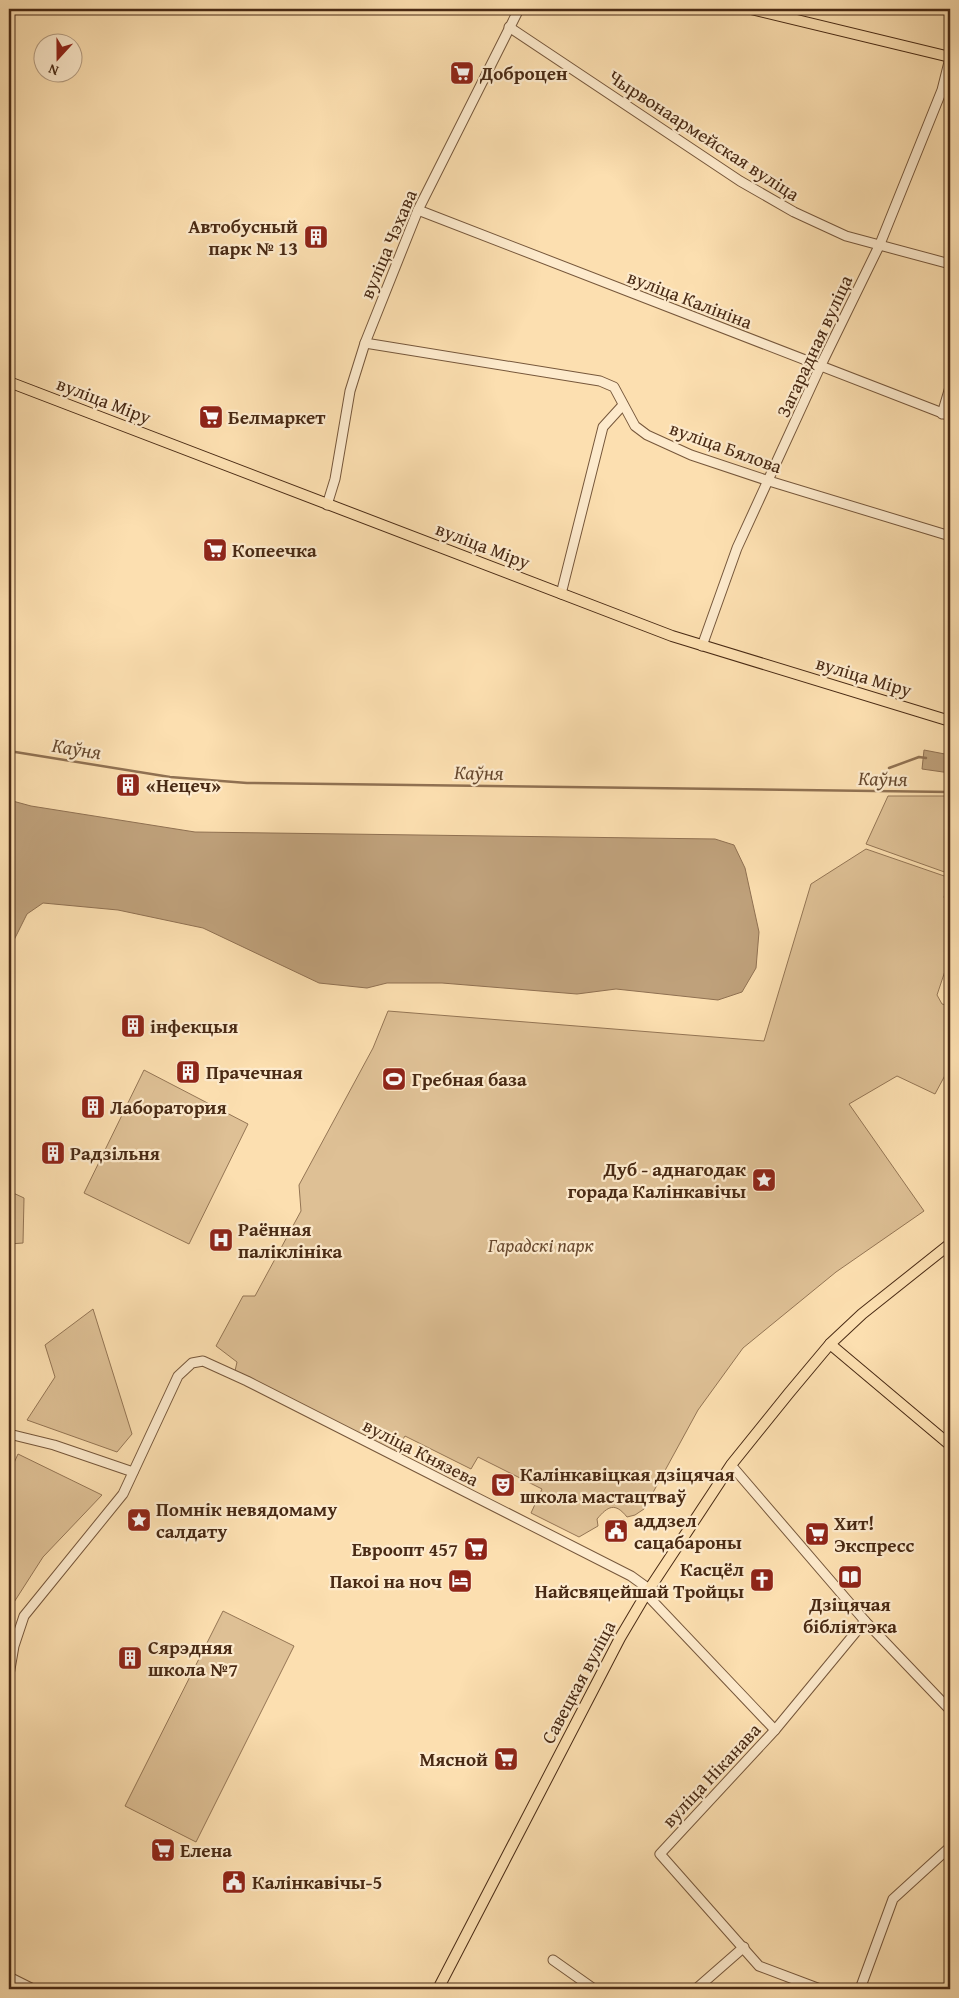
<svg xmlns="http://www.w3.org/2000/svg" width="959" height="1998" font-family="'Gentium Book Plus',serif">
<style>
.green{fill:#dec095;stroke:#947554}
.water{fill:#bfa17b;stroke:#907152}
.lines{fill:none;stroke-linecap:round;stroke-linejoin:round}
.stream{stroke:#907152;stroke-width:2.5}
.minor-casing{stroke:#76573b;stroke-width:11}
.major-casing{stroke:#492a14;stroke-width:12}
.minor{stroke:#fdeacc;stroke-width:9}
.major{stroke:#fcdfb0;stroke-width:10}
.labels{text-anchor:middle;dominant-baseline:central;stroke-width:4.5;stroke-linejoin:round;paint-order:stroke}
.poi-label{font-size:19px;font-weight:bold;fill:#492a14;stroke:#fdeacc;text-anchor:start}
.street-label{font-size:19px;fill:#492a14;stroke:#fdeacc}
.park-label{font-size:19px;font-style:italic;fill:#67482e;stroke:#fdeacc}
.water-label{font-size:20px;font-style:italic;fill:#66482e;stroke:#fdeacc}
</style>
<rect width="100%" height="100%" fill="#fcdfb0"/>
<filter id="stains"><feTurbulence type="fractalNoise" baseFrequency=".004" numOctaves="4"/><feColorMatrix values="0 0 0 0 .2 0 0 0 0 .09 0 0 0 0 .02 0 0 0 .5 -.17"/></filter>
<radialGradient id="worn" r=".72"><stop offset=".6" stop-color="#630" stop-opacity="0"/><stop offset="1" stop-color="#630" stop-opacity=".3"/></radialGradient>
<g class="green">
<polygon points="888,796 950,796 950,874 866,844"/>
<path d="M866 849 950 878 944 897 950 911V956L937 995 942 1004 950 1006V1066L935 1094 897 1076 849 1104 924 1211 836 1272 743 1348 698 1410 644 1509 635 1515 627 1517C615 1502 608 1506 597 1519L598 1526 579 1537 531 1513 542 1489 478 1457 471 1469 405 1436 398 1447 393 1451 235 1371 237 1362 216 1346 243 1296H255L301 1211 299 1185 373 1048 388 1011 764 1041 811 884Z"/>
<polygon points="144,1070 248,1124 189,1244 84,1193"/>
<polygon points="9,1191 24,1198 23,1243 9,1244"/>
<polygon points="93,1309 132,1434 117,1452 27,1420 55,1377 45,1345"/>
<polygon points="18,1454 102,1495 43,1557 9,1610 9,1474"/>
<polygon points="223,1611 294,1646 196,1842 125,1806"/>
</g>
<g class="water">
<polygon points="924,750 950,755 950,773 922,769"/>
<polygon points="9,800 31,806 195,832 715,839 734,845 745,868 759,932 756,968 742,992 718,1000 616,989 577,994 442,983 387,983 367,988 319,983 203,928 118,910 43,903 27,914 9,950"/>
</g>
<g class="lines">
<g class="stream">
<polyline points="9,751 170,777 247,783 950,792"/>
<polyline points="889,768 919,757 926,758"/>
</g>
<defs>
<g id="minor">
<polyline points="509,27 740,181 794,212 846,236 950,264"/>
<polyline points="418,210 950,416"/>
<polyline points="365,343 600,381 614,387 635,426 647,435 691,455 769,481 950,536"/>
<polyline points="942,414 950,387"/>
<polyline points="327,505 335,479 350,391 365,343 418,210 519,9"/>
<polyline points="561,594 603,427 623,405"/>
<polyline points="702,646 737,548 820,367 880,244 942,90 950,58"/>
<polyline points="9,1434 54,1445 133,1472"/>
<polyline points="731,1465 865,1621 950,1710"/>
<polyline points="646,1594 775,1730"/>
<polyline points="9,1675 14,1646 24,1616 123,1494 178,1376 192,1363 203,1361 247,1381 631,1576 649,1589"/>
<polyline points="553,1960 594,1989"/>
<polyline points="9,1977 33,1989"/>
<polyline points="696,1989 744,1947"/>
<polyline points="820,1989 759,1966 660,1854 775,1730 865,1621"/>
<polyline points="860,1989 893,1899 950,1847"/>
</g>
<g id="major">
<polyline points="751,9 950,57"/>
<polyline points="9,382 672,636 950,721"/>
<polyline points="830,1344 950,1445"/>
<polyline points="438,1989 620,1638 646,1594 731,1465 789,1393 830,1344 862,1314 950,1244"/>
</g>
</defs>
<use href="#minor" class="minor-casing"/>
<use href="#major" class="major-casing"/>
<use href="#minor" class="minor"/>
<use href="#major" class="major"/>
</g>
<defs>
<symbol id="supermarket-square" viewBox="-11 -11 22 22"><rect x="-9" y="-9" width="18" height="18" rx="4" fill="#8f2418" stroke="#fdeacc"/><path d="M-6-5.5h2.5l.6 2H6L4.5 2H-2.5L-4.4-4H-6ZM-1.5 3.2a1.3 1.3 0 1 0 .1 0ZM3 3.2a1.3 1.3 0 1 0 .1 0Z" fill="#fff"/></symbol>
<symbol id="building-square" viewBox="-11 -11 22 22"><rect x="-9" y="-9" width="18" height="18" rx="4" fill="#8f2418" stroke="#fdeacc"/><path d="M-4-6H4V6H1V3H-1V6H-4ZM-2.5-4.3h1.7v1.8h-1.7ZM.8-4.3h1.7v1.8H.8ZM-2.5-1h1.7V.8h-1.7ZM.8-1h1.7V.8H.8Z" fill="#fff"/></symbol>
<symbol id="stadium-square" viewBox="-11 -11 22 22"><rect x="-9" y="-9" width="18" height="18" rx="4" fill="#8f2418" stroke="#fdeacc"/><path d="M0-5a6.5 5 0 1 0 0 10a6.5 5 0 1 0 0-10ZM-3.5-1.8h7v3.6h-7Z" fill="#fff"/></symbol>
<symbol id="sight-square" viewBox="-11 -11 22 22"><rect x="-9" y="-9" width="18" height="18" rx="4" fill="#8f2418" stroke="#fdeacc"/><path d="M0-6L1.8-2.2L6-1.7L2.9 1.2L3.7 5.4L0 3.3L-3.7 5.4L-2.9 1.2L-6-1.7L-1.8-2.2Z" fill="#fff"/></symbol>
<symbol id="hospital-square" viewBox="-11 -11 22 22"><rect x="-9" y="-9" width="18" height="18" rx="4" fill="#8f2418" stroke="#fdeacc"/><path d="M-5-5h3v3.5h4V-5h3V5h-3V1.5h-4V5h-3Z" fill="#fff"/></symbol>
<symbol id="theatre-square" viewBox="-11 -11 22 22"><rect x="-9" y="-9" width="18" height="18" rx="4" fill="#8f2418" stroke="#fdeacc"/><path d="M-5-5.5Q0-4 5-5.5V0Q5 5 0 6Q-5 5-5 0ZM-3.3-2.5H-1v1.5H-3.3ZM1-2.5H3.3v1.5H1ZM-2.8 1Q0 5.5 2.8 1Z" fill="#fff"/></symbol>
<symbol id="civic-square" viewBox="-11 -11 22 22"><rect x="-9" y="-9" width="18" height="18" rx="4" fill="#8f2418" stroke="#fdeacc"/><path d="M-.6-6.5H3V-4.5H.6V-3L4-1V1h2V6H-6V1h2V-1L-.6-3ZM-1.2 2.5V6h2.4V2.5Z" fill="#fff"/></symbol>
<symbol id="library-square" viewBox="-11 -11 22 22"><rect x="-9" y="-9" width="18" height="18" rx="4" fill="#8f2418" stroke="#fdeacc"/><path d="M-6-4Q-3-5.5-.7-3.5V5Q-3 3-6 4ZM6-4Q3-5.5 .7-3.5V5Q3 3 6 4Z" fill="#fff"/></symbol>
<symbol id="church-square" viewBox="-11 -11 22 22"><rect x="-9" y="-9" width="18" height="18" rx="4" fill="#8f2418" stroke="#fdeacc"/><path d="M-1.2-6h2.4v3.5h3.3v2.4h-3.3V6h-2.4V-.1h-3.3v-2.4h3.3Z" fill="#fff"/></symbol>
<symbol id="hotel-square" viewBox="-11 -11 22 22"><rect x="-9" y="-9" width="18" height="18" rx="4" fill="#8f2418" stroke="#fdeacc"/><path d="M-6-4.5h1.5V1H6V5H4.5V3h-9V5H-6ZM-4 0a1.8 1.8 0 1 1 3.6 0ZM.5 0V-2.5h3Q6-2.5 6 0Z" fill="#fff"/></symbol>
</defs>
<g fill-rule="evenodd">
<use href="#supermarket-square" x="448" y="59" width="28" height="28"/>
<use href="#building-square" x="302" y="223" width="28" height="28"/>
<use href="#supermarket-square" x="197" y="403" width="28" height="28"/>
<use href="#supermarket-square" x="201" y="536" width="28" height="28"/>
<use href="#building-square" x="114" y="771" width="28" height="28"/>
<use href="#building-square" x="119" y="1012" width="28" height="28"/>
<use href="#building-square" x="174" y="1058" width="28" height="28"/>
<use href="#stadium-square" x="380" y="1065" width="28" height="28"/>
<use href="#building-square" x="79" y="1093" width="28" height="28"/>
<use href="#building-square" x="39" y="1139" width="28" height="28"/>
<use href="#sight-square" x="750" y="1166" width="28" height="28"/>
<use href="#hospital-square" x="207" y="1226" width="28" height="28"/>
<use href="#theatre-square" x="489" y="1471" width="28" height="28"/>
<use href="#sight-square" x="125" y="1506" width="28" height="28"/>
<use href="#civic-square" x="602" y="1517" width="28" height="28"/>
<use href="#supermarket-square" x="803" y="1520" width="28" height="28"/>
<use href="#supermarket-square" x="462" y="1535" width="28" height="28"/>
<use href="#library-square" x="836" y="1563" width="28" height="28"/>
<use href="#church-square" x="748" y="1566" width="28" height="28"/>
<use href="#hotel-square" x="446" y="1567" width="28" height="28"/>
<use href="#building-square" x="116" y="1644" width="28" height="28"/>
<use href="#supermarket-square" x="492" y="1745" width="28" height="28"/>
<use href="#supermarket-square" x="149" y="1836" width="28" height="28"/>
<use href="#civic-square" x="220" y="1868" width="28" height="28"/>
</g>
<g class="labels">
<g class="poi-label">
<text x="480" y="73">Доброцен</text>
<text x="298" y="226" text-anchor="end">Автобусный<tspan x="298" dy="22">парк № 13</tspan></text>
<text x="228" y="417">Белмаркет</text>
<text x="232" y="550">Копеечка</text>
<text x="146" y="785">«Нецеч»</text>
<text x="150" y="1026">інфекцыя</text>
<text x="206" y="1072">Прачечная</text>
<text x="412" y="1079">Гребная база</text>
<text x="110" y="1107">Лаборатория</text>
<text x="70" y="1153">Радзільня</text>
<text x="746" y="1169" text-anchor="end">Дуб - аднагодак<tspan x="746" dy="22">горада Калінкавічы</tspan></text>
<text x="238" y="1229">Раённая<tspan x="238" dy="22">паліклініка</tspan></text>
<text x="520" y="1474">Калінкавіцкая дзіцячая<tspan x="520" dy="22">школа мастацтваў</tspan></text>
<text x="156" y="1509">Помнік невядомаму<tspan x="156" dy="22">салдату</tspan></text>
<text x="634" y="1520">аддзел<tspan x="634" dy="22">сацабароны</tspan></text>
<text x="834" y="1523">Хит!<tspan x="834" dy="22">Экспресс</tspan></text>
<text x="458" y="1549" text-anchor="end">Евроопт 457</text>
<text x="744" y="1569" text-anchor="end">Касцёл<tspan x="744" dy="22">Найсвяцейшай Тройцы</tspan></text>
<text x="442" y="1581" text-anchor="end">Пакоі на ноч</text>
<text x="850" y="1604" text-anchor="middle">Дзіцячая<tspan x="850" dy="22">бібліятэка</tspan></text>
<text x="148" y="1647">Сярэдняя<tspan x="148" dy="22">школа №7</tspan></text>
<text x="488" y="1759" text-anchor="end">Мясной</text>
<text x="180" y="1850">Елена</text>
<text x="252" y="1882">Калінкавічы-5</text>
</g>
<g class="street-label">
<text transform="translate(704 135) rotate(33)">Чырвонаармейская вуліца</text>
<text transform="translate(388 244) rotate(-67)">вуліца Чэхава</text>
<text transform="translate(690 299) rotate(21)">вуліца Калініна</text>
<text transform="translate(814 346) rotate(-65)">Загарадная вуліца</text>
<text transform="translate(104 400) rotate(21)">вуліца Міру</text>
<text transform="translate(726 447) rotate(20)">вуліца Бялова</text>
<text transform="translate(483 545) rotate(21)">вуліца Міру</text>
<text transform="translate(864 676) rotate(17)">вуліца Міру</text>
<text transform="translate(421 1452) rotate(27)">вуліца Князева</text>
<text transform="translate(578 1682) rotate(-62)">Савецкая вуліца</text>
<text transform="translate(711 1775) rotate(-47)">вуліца Ніканава</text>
</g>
<g class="park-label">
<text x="541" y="1245">Гарадскі парк</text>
</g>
<g class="water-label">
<text transform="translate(77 748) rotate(9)">Каўня</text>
<text transform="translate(479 772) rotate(1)">Каўня</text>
<text transform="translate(883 778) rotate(1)">Каўня</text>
</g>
</g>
<rect width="959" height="1998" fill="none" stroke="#fcdfb0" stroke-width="30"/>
<rect x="10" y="10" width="939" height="1978" fill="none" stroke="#492a14" stroke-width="2.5"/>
<rect x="15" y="15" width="929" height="1968" fill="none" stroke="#492a14"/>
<g transform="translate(58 58) rotate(201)"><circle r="24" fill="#fdeacc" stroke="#b59d82"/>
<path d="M0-4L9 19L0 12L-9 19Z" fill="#8f2418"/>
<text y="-8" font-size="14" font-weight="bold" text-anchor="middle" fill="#492a14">N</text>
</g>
<rect width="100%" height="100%" filter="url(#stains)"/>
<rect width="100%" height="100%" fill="url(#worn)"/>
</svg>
